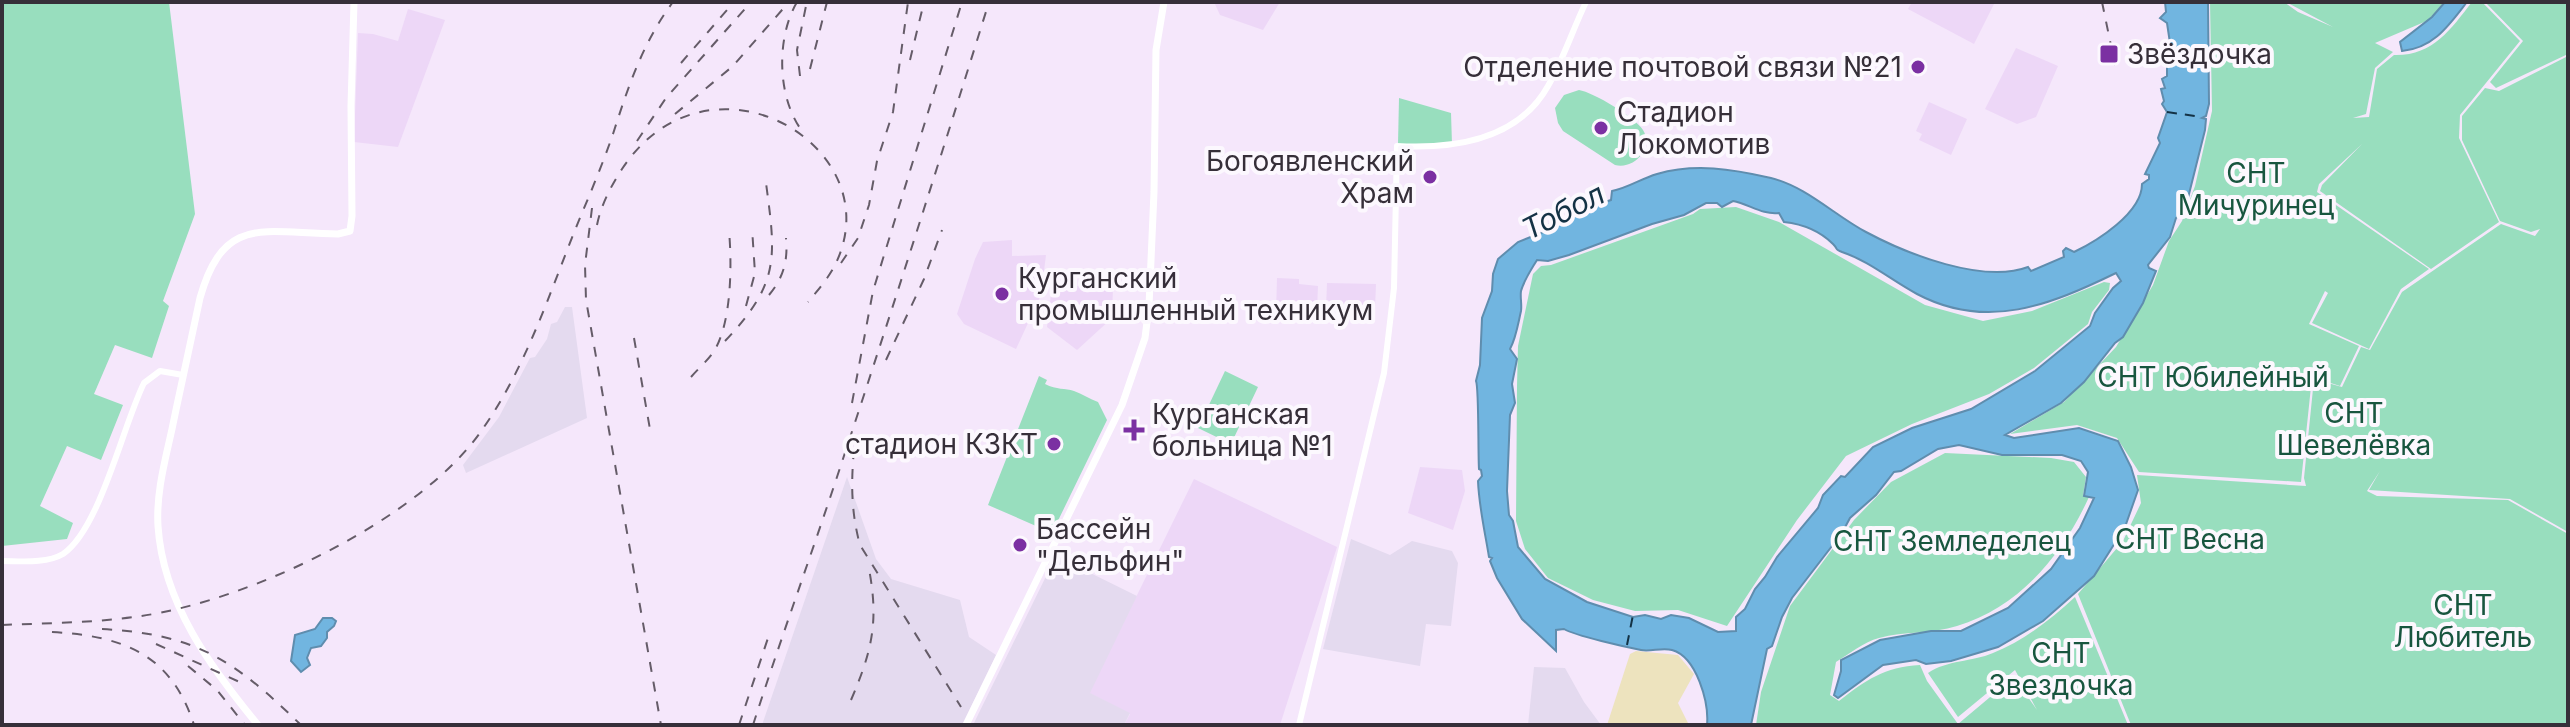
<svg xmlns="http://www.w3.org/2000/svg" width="2570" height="727" font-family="Inter,sans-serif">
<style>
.built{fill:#edd7f7}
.industrial{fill:#e4daef}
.green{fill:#98debe}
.sand{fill:#ede3be}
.water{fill:#71b5e0;stroke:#5f8dae;stroke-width:2;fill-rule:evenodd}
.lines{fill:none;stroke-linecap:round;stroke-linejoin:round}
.ferry{stroke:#143245;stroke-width:2;stroke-dasharray:10 8;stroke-linecap:butt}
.secondary{stroke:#fff;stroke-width:6}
.primary{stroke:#fff;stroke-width:7}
.rail{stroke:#655c68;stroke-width:2;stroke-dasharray:10 10;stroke-linecap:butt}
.poi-dot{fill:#7b30a2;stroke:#fcf8fe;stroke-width:3}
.labels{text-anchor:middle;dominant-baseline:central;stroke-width:8;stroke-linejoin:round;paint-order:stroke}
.poi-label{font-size:28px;fill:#362f39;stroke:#fcf8fe;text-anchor:start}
.park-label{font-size:28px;fill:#18563f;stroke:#fcf8fe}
.water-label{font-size:30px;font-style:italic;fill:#143245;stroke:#fcf8fe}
</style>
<rect width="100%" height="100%" fill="#f5e7fb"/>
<g class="built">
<polygon points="1214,2 1280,2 1263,30 1220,15"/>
<polygon points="1912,2 1995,2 1974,44 1908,9"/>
<polygon points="408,9 445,20 398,147 354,142 358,33 373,34 398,41"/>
<polygon points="2016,48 2058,66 2036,117 2017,124 1985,109"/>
<polygon points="1929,102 1967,119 1951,155 1919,140 1922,134 1916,131"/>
<polygon points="1012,240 1012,256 1046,255 1041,295 1016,349 964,324 957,314 975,259 983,242"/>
<polygon points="1277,278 1299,279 1299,284 1318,286 1317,310 1276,313"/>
<polygon points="1327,283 1376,284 1375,309 1326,308"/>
<polygon points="1052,286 1113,286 1112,318 1077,350 1047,327"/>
<polygon points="1420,467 1462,470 1465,491 1453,530 1408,513"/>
<polygon points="1194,479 1337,547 1280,725 1124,725 1130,714 1089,693"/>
</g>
<g class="industrial">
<polygon points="565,307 572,307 587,418 466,473 463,465 499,417 530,358 535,357 547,339 551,324 557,322"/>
<polygon points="847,477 876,559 891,579 960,600 969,637 996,655 962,725 762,725"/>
<polygon points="1351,539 1390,555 1412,541 1452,551 1458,563 1451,626 1426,624 1420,666 1323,649"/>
<polygon points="1056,556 1137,596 1090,693 1130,713 1124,725 973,725"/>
<polygon points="1534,667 1565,668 1584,702 1601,725 1528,725"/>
</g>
<g class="green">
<polygon points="2,2 169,2 195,214 163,301 169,306 152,358 115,345 94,394 123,405 101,460 67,446 40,506 73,523 67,539 2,546"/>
<path d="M2210 2H2284L2298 12 2333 27 2286 2H2444L2429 20 2375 43 2393 52 2375 68 2366 114 2353 118 2369 117 2377 69 2394 55C2433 56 2450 30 2472 2H2482L2520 41 2460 115 2459 138 2499 222 2431 269 2320 191 2322 185 2362 144 2319 184 2317 192 2429 269 2401 289 2369 349 2312 323 2328 293 2325 291 2309 324 2359 346 2340 386 2312 377 2301 482 2139 472 2117 438 2077 425 2010 434 2064 402 2116 347 2153 285 2169 241 2182 221 2195 186 2212 111Z"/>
<polygon points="2485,2 2568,2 2568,54 2496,88 2490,82 2523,41"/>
<polygon points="2568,56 2568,532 2510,499 2369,490 2380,471 2367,491 2377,496 2508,500 2568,534 2568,725 2131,725 2078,594 2123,541 2141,503 2137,475 2306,486 2304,478 2314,379 2342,387 2361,347 2370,350 2402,292 2501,224 2535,236 2540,229 2531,232 2500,221 2462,140 2462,116 2485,88 2499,91"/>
<path d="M1579 90C1593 92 1636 118 1643 130 1654 148 1634 170 1615 165L1563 131 1558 123 1555 108 1564 95Z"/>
<polygon points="1399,98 1451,113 1452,145 1398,144"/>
<polygon points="1736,207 1779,222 1925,305 1983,321 2032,311 2104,282 2110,283 2109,290 2092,312 2088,324 2034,368 1989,394 1912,424 1846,456 1797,520 1727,626 1678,610 1635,611 1593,600 1548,578 1525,549 1516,521 1517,386 1518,346 1533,274 1541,266 1551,265 1693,214 1700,209"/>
<polygon points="1225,371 1258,387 1231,444 1198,428"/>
<path d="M1039 376 1047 380 1045 384C1057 390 1065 388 1074 391 1082 394 1090 399 1098 402L1107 420 1052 533 988 505Z"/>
<path d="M1945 453 2051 458 2074 462 2086 477 2083 496 2089 497C2063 554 2020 607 1957 626 1932 634 1904 631 1879 638 1864 642 1849 654 1836 662L1830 695 1839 701C1866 680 1884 667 1920 665L1927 681 1958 724 2014 677 2037 710 2015 670 1958 717 1928 673C1947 660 1972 662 1993 653 2024 641 2051 619 2075 597L2128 725H1756L1761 692 1790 606 1854 520 1891 482Z"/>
</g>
<polygon class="sand" points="1636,651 1678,655 1694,674 1678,703 1689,725 1607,725 1630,654"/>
<g class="water">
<path d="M2165 2H2208L2209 104 2206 116 2202 118 2206 119 2205 130 2185 210 2176 218 2170 237 2148 265 2149 268 2156 271 2143 303 2123 337 2115 343 2084 382 2061 403 2005 435 2014 438 2079 428 2118 441 2131 467 2138 490 2125 527 2094 576 2043 621 1998 647 1951 661 1926 664 1916 660 1883 665 1838 698 1834 695 1841 671V660L1880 640 1931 631H1961L2008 608 2051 569 2080 528 2094 498 2084 496 2088 472 2081 461 2062 455H2002L1959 445 1938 449 1901 471 1894 472 1876 495 1850 518 1842 533 1792 598 1782 617 1772 646 1767 649 1751 725H1707C1709 703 1697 657 1672 650 1662 647 1651 652 1641 650 1626 647 1576 636 1564 629L1556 630V651L1522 619 1497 578 1490 561 1492 558 1489 557C1485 532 1479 507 1478 481L1482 476 1481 470 1479 469C1478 455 1479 387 1476 381L1480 365 1482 318 1492 291 1493 274 1498 259 1518 242 1546 231 1548 225C1564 223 1575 209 1591 204 1599 202 1603 204 1611 200L1612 191C1628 188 1640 179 1657 174 1695 163 1732 169 1771 178 1807 187 1834 215 1866 232 1907 254 1983 284 2028 267L2031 271 2064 257 2063 251 2066 248 2074 252C2097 241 2142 213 2142 184L2149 179V175L2145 174 2160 143 2158 138 2167 112 2162 104 2164 101 2161 89 2165 88 2162 79 2167 76V49L2170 43 2167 23 2160 18 2166 12ZM1733 201C1749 204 1762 215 1779 213L1784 222C1802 224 1820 231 1833 244 1839 250 1834 249 1842 252 1869 261 1891 280 1917 294 1987 331 2050 305 2116 273L2121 281 2113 288 2095 313 2090 326 2035 371 1971 409 1912 428 1873 447 1845 477 1841 476 1823 495 1818 508 1777 557 1765 577 1755 589 1745 609 1736 617V631L1718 632 1689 618 1671 615 1661 619 1645 615 1633 617 1587 602 1545 579 1518 547 1513 521 1509 515 1507 491 1510 415 1515 403 1512 384 1517 359 1510 349C1516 338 1518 324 1521 311 1522 304 1520 297 1521 291 1524 280 1531 270 1537 260L1548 261 1569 255 1652 224 1684 215 1706 203H1717L1722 207Z"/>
<path d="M2445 2H2467C2449 25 2434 48 2402 51L2400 42 2432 17Z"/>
<polygon points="323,618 332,618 336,621 334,626 327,632 327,638 321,646 311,648 307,658 310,665 301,672 291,661 295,635 315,629"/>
</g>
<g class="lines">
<g class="ferry">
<polyline points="2167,112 2202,117"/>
<polyline points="1627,645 1633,615"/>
</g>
<g class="secondary">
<path d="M2 561C20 561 46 564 63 554 100 529 123 425 144 383L160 371 183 375"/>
<path d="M1299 725 1384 373 1394 288 1397 146C1453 149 1518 140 1548 86 1563 60 1573 29 1586 2"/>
</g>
<g class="primary">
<path d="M258 725C211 668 163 603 158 526 156 493 165 461 172 429 181 385 191 341 200 298 224 212 267 234 338 234L350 231 352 216 351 106 354 2"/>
<polyline points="966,725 1122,405 1145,338 1149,306 1154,192 1156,50 1164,2"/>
</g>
<g class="rail">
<path d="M797 2C776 38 777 97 802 131"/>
<polyline points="2102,2 2115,65"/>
<polyline points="910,60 924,2"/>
<polyline points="681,63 734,2"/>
<polyline points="810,69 827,2"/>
<polyline points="800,76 797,50 806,6"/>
<polyline points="675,114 733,66 789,2"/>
<polyline points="637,141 666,98 751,2"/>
<polyline points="592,208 585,265 586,300 661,725"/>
<path d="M597 225C601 205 611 186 622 169 709 37 896 148 834 267 827 280 817 291 808 302"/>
<polyline points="841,263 858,238 869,205 877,161 893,112 908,2"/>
<path d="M769 295C784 277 788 260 786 238"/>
<polyline points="746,306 755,273 752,228"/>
<polyline points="634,338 651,435"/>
<path d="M725 341C780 283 776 258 766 183"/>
<polyline points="886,360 924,279 942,230"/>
<path d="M691 377C698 369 706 362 712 354 732 327 732 263 729 231"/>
<polyline points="852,403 873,291 962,2"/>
<path d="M854 449C851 483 851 512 860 545L961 707"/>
<path d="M2 625C48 623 95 623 141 616 248 601 423 519 484 427 529 362 552 285 582 213 593 187 604 160 613 134 628 87 643 42 673 2"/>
<path d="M102 629C197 634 235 661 301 725"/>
<path d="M52 632C122 636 171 653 194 725"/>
<polyline points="156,644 244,684"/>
<polyline points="188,666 217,690 245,725"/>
<path d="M851 700C872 651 879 622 869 569"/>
<polyline points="739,725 770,632"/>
<path d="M753 725C779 644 808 564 835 483 888 323 939 163 989 2"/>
</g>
</g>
<g class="poi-dot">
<rect x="2099" y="44" width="20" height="20" rx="4"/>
<circle cx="1918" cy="67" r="8"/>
<circle cx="1601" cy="128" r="8"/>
<circle cx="1430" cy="177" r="8"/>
<circle cx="1002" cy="294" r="8"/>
<path d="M1130 418h8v8h8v8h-8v8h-8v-8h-8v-8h8z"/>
<circle cx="1054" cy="444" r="8"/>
<circle cx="1020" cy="545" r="8"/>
</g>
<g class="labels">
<g class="poi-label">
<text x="2127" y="54">Звёздочка</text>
<text x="1902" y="67" text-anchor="end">Отделение почтовой связи №21</text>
<text x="1617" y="112">Стадион<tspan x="1617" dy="32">Локомотив</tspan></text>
<text x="1414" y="161" text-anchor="end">Богоявленский<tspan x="1414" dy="32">Храм</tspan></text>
<text x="1018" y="278">Курганский<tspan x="1018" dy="32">промышленный техникум</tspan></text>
<text x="1152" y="414">Курганская<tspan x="1152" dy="32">больница №1</tspan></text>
<text x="1038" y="444" text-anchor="end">стадион КЗКТ</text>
<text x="1036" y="529">Бассейн<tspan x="1036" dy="32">"Дельфин"</tspan></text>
</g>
<g class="park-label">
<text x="2256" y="173">СНТ<tspan x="2256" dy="32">Мичуринец</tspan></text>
<text x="2213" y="377">СНТ Юбилейный</text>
<text x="2354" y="413">СНТ<tspan x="2354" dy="32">Шевелёвка</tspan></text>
<text x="2190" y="539">СНТ Весна</text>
<text x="1952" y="541">СНТ Земледелец</text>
<text x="2463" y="605">СНТ<tspan x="2463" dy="32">Любитель</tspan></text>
<text x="2061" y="653">СНТ<tspan x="2061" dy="32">Звездочка</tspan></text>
</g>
<g class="water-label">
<text transform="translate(1563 211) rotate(-27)">Тобол</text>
</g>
</g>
<rect width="2570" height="727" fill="none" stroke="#362f39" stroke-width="8"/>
</svg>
